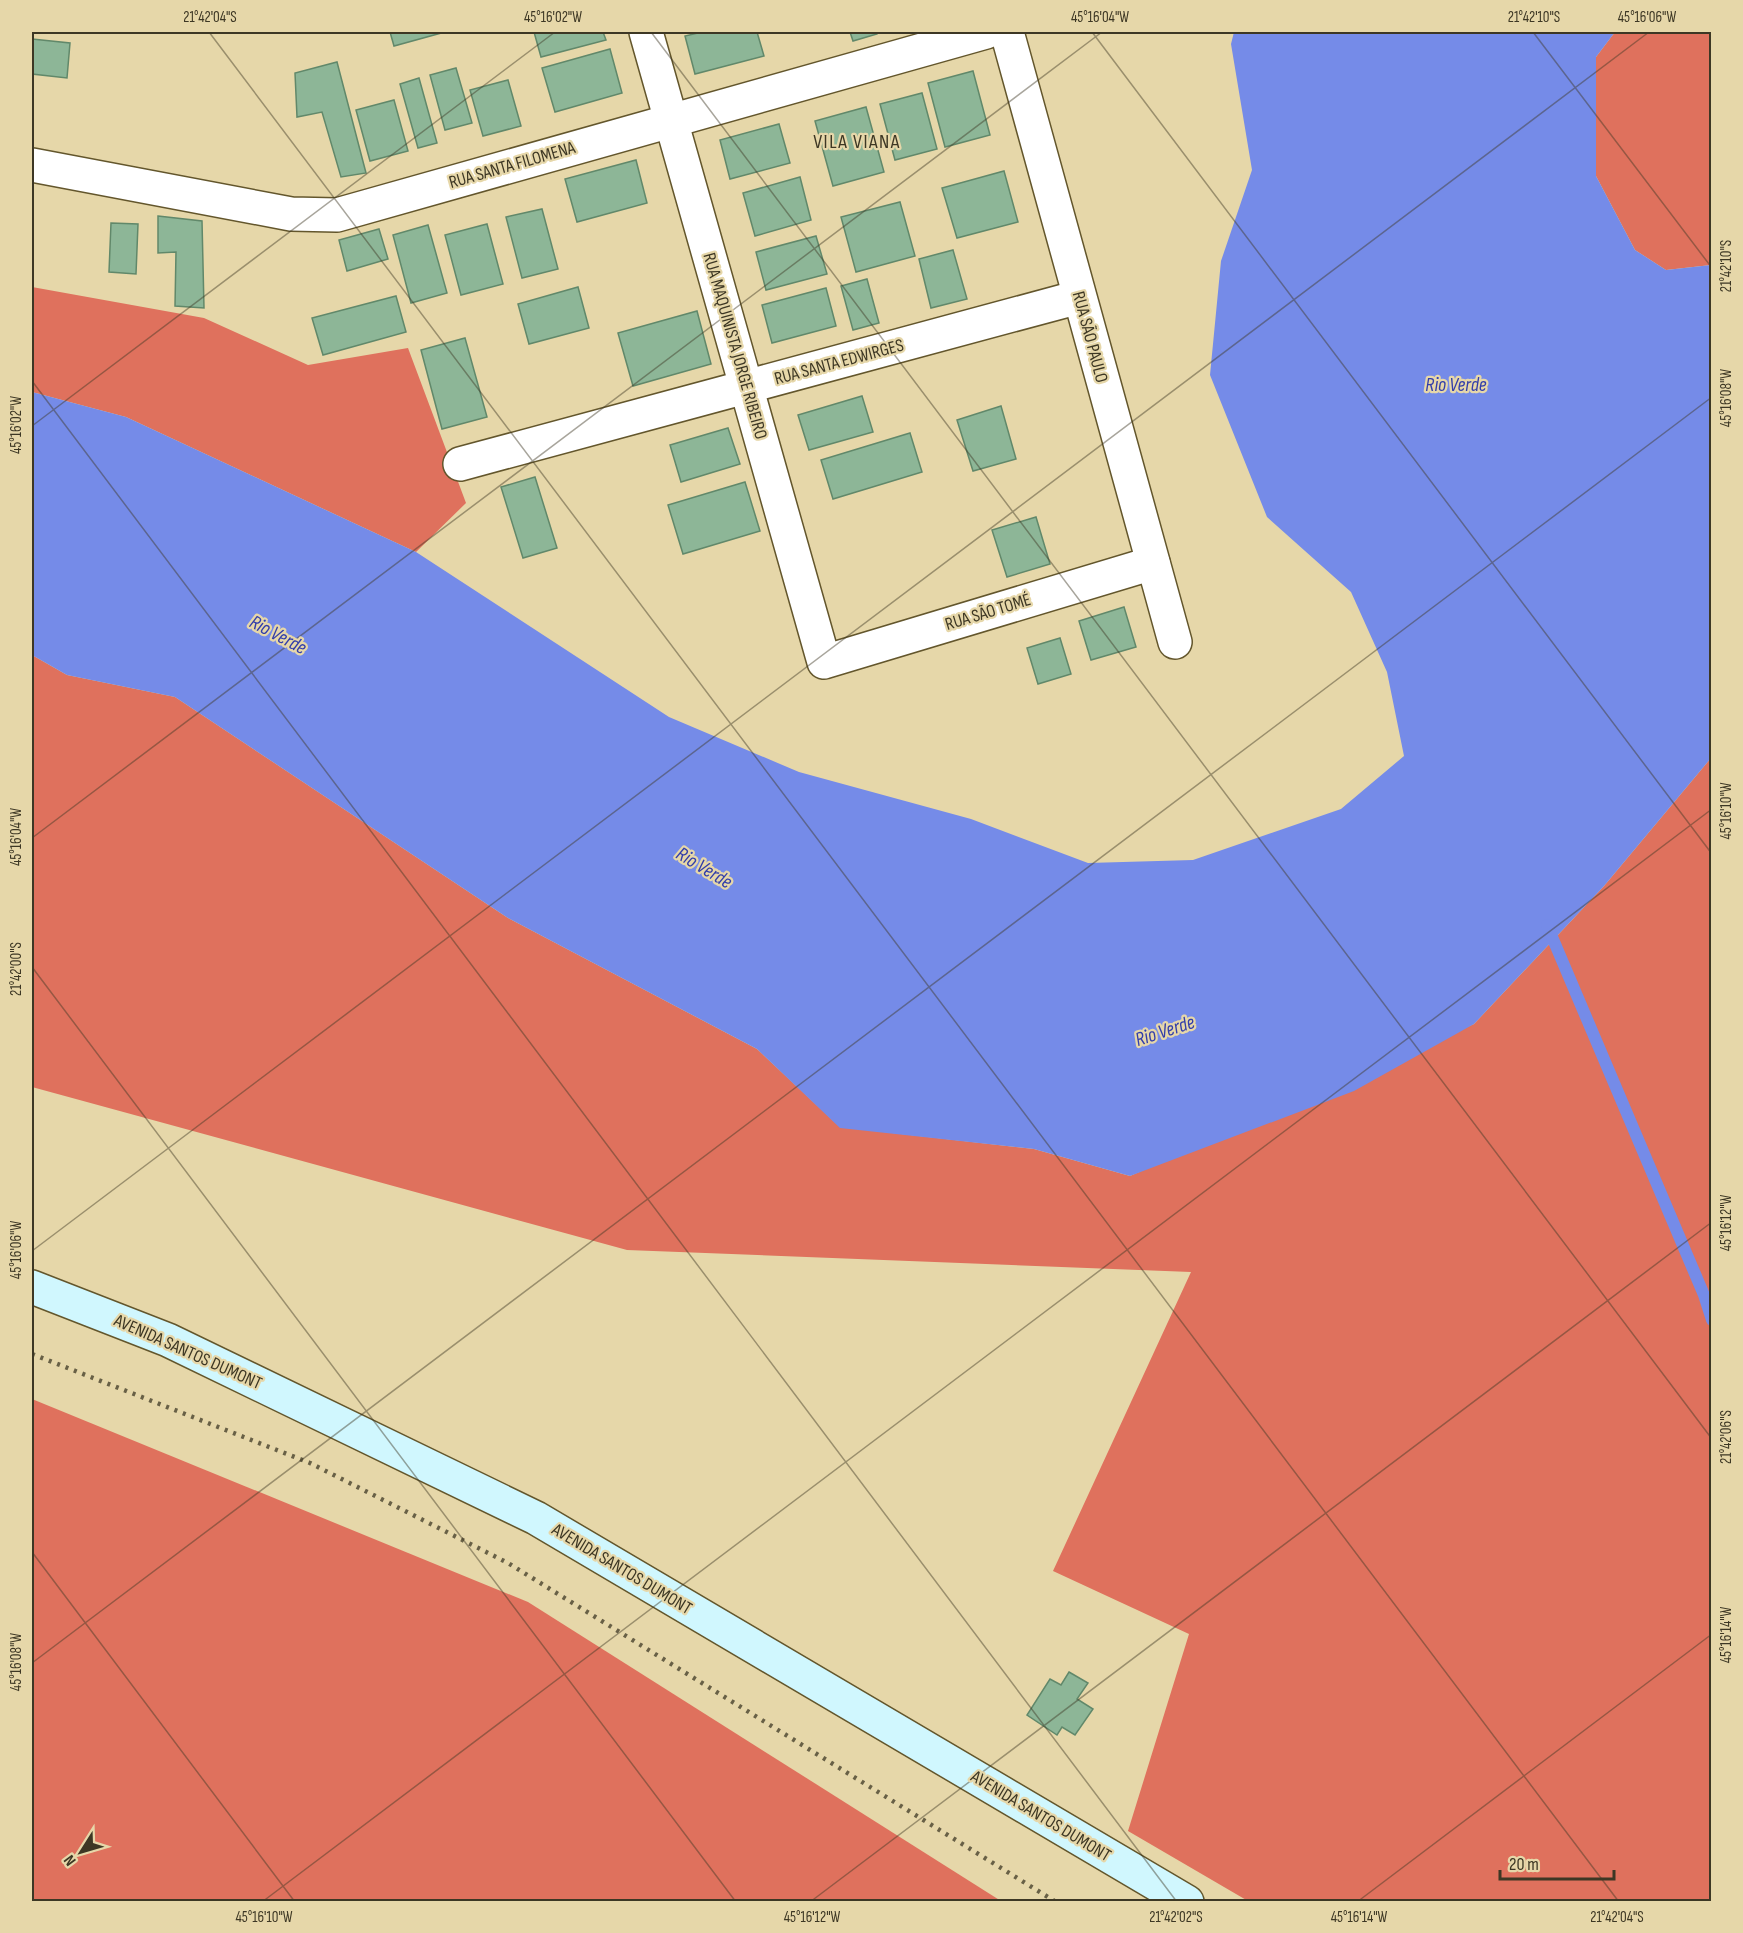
<svg xmlns="http://www.w3.org/2000/svg" width="1743" height="1933" font-family="'Sofia Sans Condensed',sans-serif">
<style>
.forest{fill:#df715d}
.water{fill:#758be8}
.lines{fill:none;stroke-linecap:round;stroke-linejoin:round}
.stream{stroke:#758be8;stroke-width:12}
.building{fill:#8db697;stroke:#61886a;stroke-width:1.5}
.street-casing{stroke:#63562c;stroke-width:36}
.secondary-casing{stroke:#63562c;stroke-width:36}
.street{stroke:#fff;stroke-width:33}
.secondary{stroke:#d0f7fe;stroke-width:33}
.rail{stroke:#686046;stroke-width:4.5;stroke-dasharray:3 6;stroke-linecap:butt}
.ticks{fill:none;stroke:#3d3724;stroke-width:1.5;stroke-opacity:0.45}
.labels{text-anchor:middle;dominant-baseline:central;stroke-width:4.5;stroke-linejoin:round;paint-order:stroke}
.street-label{font-size:18px;fill:#3d3724;stroke:#e6d7a9}
.neighbourhood-label{font-size:20px;letter-spacing:1.5px;fill:#3d3724;stroke:#e6d7a9}
.water-label{font-size:20px;font-style:italic;fill:#323eaa;stroke:#e6d7a9}
.neatline{fill:none;stroke:#3d3724;stroke-width:2}
.ticks-label{font-size:15px;text-anchor:middle;fill:#3d3724}
</style>
<rect width="100%" height="100%" fill="#e6d7a9"/>
<g class="forest">
<polygon points="1615,32 1711,32 1711,265 1666,270 1635,250 1596,176 1596,57"/>
<polygon points="32,287 204,318 308,365 408,348 466,503 416,552 126,417 32,392"/>
<polygon points="32,655 67,675 175,697 508,918 757,1049 840,1127 1034,1149 1130,1176 1474,1024 1604,886 1711,758 1711,1901 1248,1901 1128,1831 1189,1634 1053,1571 1191,1272 627,1250 32,1087"/>
<polygon points="32,1399 528,1602 1001,1901 32,1901"/>
</g>
<polygon class="water" points="1234,32 1615,32 1596,57 1596,176 1635,250 1666,270 1711,265 1711,758 1604,886 1474,1024 1354,1091 1130,1176 1034,1149 840,1128 757,1049 508,918 175,697 67,675 32,655 32,392 126,417 416,552 669,717 799,772 971,819 1088,863 1193,860 1341,809 1404,756 1387,672 1351,592 1267,517 1210,375 1221,261 1252,170 1231,44"/>
<g class="lines">
<polyline class="stream" points="1547,925 1704,1295 1712,1320"/>
</g>
<g class="building">
<polygon points="390,32 445,32 394,46"/>
<polygon points="534,32 603,32 606,40 541,57"/>
<polygon points="702,32 757,32 764,56 695,74 685,36"/>
<polygon points="850,32 877,32 877,34 853,41"/>
<polygon points="32,39 70,43 67,78 32,74"/>
<polygon points="610,49 622,93 555,112 542,68"/>
<polygon points="337,62 366,173 341,177 322,112 297,117 295,73"/>
<polygon points="456,68 472,123 445,130 430,75"/>
<polygon points="973,71 990,135 945,147 928,83"/>
<polygon points="419,78 437,143 418,148 400,84"/>
<polygon points="508,80 521,126 483,136 470,90"/>
<polygon points="922,93 937,149 895,160 880,104"/>
<polygon points="394,100 408,151 370,161 356,110"/>
<polygon points="866,107 884,172 833,186 815,121"/>
<polygon points="779,124 790,163 730,179 720,140"/>
<polygon points="636,160 647,203 577,222 565,179"/>
<polygon points="1004,171 1018,222 957,238 942,188"/>
<polygon points="800,177 811,220 755,236 743,193"/>
<polygon points="900,202 915,256 856,272 841,217"/>
<polygon points="542,209 558,269 522,278 506,217"/>
<polygon points="158,216 202,221 204,308 175,306 176,252 158,253"/>
<polygon points="111,223 138,224 136,274 109,272"/>
<polygon points="487,224 503,284 461,295 445,235"/>
<polygon points="428,225 447,293 411,303 393,235"/>
<polygon points="379,229 388,259 347,271 339,240"/>
<polygon points="816,236 827,274 766,290 756,252"/>
<polygon points="953,250 967,299 931,308 919,259"/>
<polygon points="867,279 879,323 853,330 841,286"/>
<polygon points="578,287 589,328 529,344 518,304"/>
<polygon points="826,288 836,326 772,343 762,305"/>
<polygon points="396,296 406,332 323,355 312,318"/>
<polygon points="697,311 711,364 633,386 618,333"/>
<polygon points="465,338 487,417 442,429 421,350"/>
<polygon points="862,396 873,432 809,450 798,415"/>
<polygon points="1001,406 1016,459 973,471 957,420"/>
<polygon points="728,428 740,464 681,482 670,445"/>
<polygon points="910,433 922,472 833,499 821,460"/>
<polygon points="535,477 557,548 523,558 501,487"/>
<polygon points="745,482 760,531 683,554 668,505"/>
<polygon points="1036,517 1050,564 1007,577 992,530"/>
<polygon points="1124,607 1136,647 1091,660 1079,621"/>
<polygon points="1060,638 1071,674 1038,684 1027,648"/>
<polygon points="1069,1672 1088,1683 1077,1699 1093,1709 1075,1735 1062,1727 1057,1735 1027,1715 1050,1679 1061,1685"/>
</g>
<g class="lines">
<defs>
<g id="street">
<polyline points="646,32 824,662 1153,563"/>
<polyline points="1007,32 1175,642"/>
<polyline points="32,165 291,214 337,215 986,32"/>
<polyline points="460,464 1079,297"/>
</g>
<polyline id="secondary" points="32,1287 168,1340 536,1518 1187,1902"/>
</defs>
<use href="#street" class="street-casing"/>
<use href="#secondary" class="secondary-casing"/>
<use href="#street" class="street"/>
<use href="#secondary" class="secondary"/>
<polyline class="rail" points="32,1354 310,1463 508,1563 1056,1902"/>
</g>
<path class="ticks" d="M209 32 1619 1902M651 32 1712 1439M1092 32 1712 854M1533 32 1712 268M32 381 1177 1902M32 426 555 32M32 838 1102 32M32 967 736 1902M32 1251 1649 32M32 1552 295 1902M32 1663 1712 397M262 1902 1712 809M810 1902 1712 1222M1357 1902 1712 1634"/>
<g class="labels">
<g class="street-label">
<text transform="translate(512 165) rotate(-16)">RUA SANTA FILOMENA</text>
<text transform="translate(1090 337) rotate(75)">RUA SÃO PAULO</text>
<text transform="translate(735 346) rotate(74)">RUA MAQUINISTA JORGE RIBEIRO</text>
<text transform="translate(839 362) rotate(-15)">RUA SANTA EDWIRGES</text>
<text transform="translate(988 612) rotate(-17)">RUA SÃO TOMÉ</text>
<text transform="translate(188 1352) rotate(24)">AVENIDA SANTOS DUMONT</text>
<text transform="translate(622 1569) rotate(31)">AVENIDA SANTOS DUMONT</text>
<text transform="translate(1041 1816) rotate(31)">AVENIDA SANTOS DUMONT</text>
</g>
<g class="neighbourhood-label">
<text x="857" y="142">VILA VIANA</text>
</g>
<g class="water-label">
<text x="1456" y="385">Rio Verde</text>
<text transform="translate(278 635) rotate(28)">Rio Verde</text>
<text transform="translate(704 868) rotate(31)">Rio Verde</text>
<text transform="translate(1165 1031) rotate(-18)">Rio Verde</text>
</g>
</g>
<rect width="1743" height="1933" fill="none" stroke="#e6d7a9" stroke-width="66"/>
<g transform="translate(81 1852) rotate(233)" stroke="#e6d7a9" stroke-width="4.5" paint-order="stroke">
<path d="M0-4.5L10 22L0 15L-10 22Z" fill="#3d3724"/>
<text y="-9" font-size="16" font-weight="bold" text-anchor="middle" fill="#3d3724">N</text>
</g>
<path d="M1500 1870v9h114v-9" fill="none" stroke="#3d3724" stroke-width="3"/>
<text x="1509" y="1870" font-size="18" fill="#3d3724" stroke="#e6d7a9" stroke-width="4.5" paint-order="stroke">20 m</text>
<rect x="33" y="33" width="1677" height="1867" class="neatline"/>
<g class="ticks-label">
<text x="210" y="22">21°42'04"S</text>
<text x="553" y="22">45°16'02"W</text>
<text x="1100" y="22">45°16'04"W</text>
<text x="1534" y="22">21°42'10"S</text>
<text x="1647" y="22">45°16'06"W</text>
<text transform="translate(1726 266) rotate(-90)" y="5">21°42'10"S</text>
<text transform="translate(1726 398) rotate(-90)" y="5">45°16'08"W</text>
<text transform="translate(16 425) rotate(-90)" y="5">45°16'02"W</text>
<text transform="translate(1726 811) rotate(-90)" y="5">45°16'10"W</text>
<text transform="translate(16 837) rotate(-90)" y="5">45°16'04"W</text>
<text transform="translate(16 969) rotate(-90)" y="5">21°42'00"S</text>
<text transform="translate(1726 1223) rotate(-90)" y="5">45°16'12"W</text>
<text transform="translate(16 1250) rotate(-90)" y="5">45°16'06"W</text>
<text transform="translate(1726 1437) rotate(-90)" y="5">21°42'06"S</text>
<text transform="translate(1726 1635) rotate(-90)" y="5">45°16'14"W</text>
<text transform="translate(16 1662) rotate(-90)" y="5">45°16'08"W</text>
<text x="264" y="1922">45°16'10"W</text>
<text x="812" y="1922">45°16'12"W</text>
<text x="1176" y="1922">21°42'02"S</text>
<text x="1359" y="1922">45°16'14"W</text>
<text x="1617" y="1922">21°42'04"S</text>
</g>
</svg>
